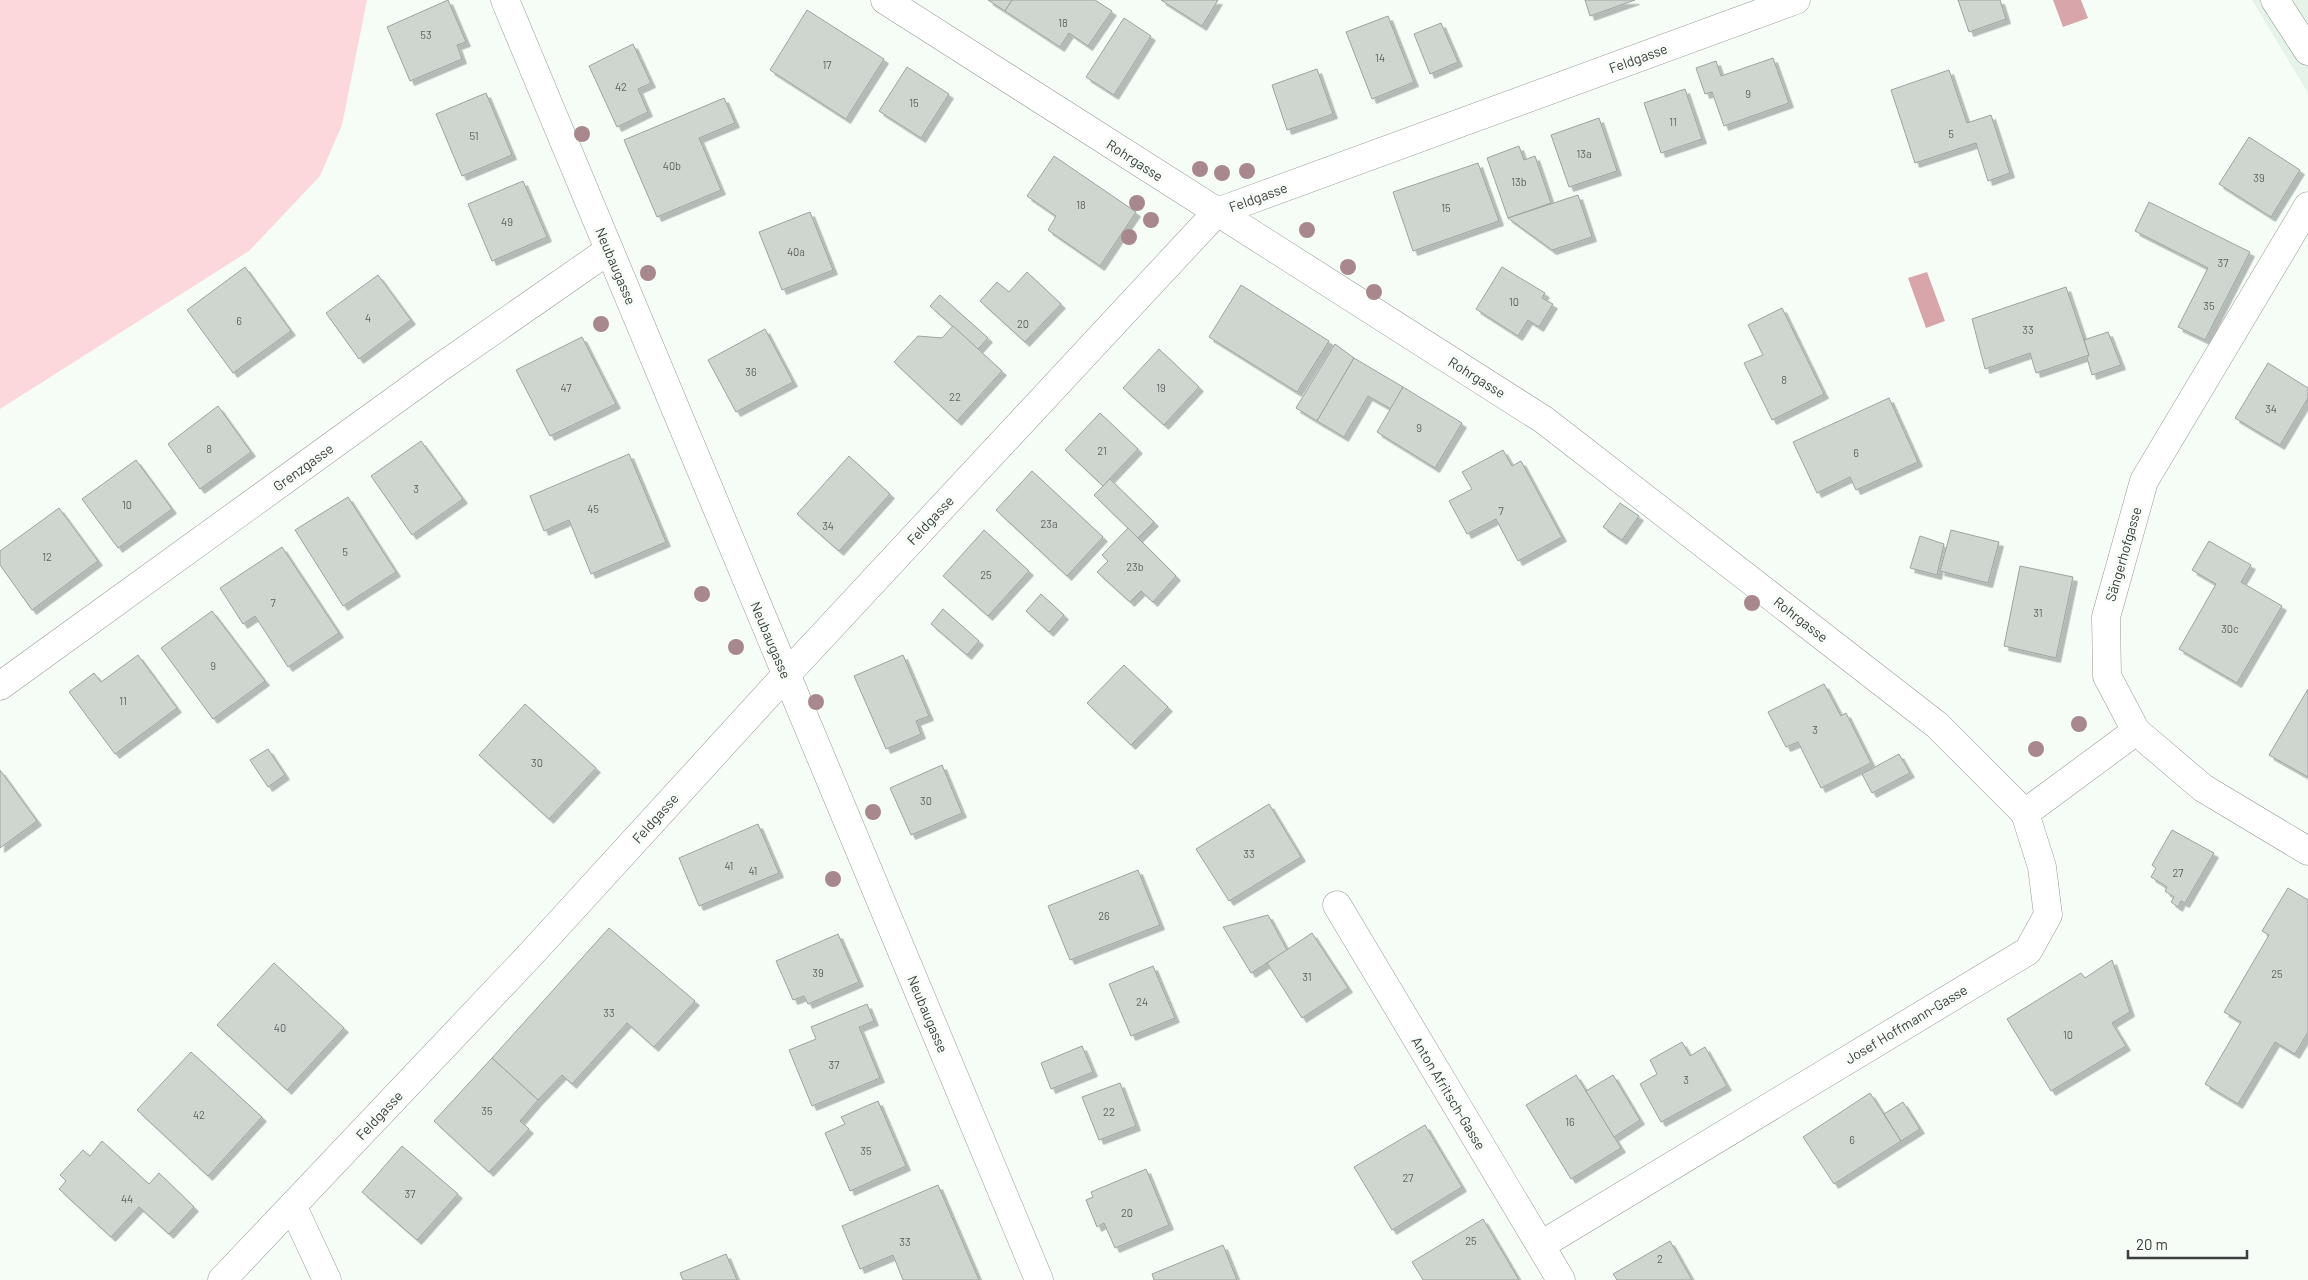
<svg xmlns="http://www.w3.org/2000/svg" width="2308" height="1280" font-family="Barlow,sans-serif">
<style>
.built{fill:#e6f3e8}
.green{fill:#fcd7db}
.water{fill:#d8a5ab}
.building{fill:#cfd6d0;stroke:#9da39e;filter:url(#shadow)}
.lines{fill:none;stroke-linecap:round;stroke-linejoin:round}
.minor-casing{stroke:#949a94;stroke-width:29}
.minor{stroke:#fff;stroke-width:28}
.tree{fill:#a8888c}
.labels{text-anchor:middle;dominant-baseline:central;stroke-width:5;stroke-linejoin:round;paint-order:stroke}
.number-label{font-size:11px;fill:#606461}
.street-label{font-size:14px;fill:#3b3e3c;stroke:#f6fdf7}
</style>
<defs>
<filter id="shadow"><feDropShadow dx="4.5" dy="4.5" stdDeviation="0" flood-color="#0004"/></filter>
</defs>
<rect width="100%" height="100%" fill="#f6fdf7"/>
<polygon class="built" points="2252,0 2308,0 2308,93"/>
<polygon class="green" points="0,0 367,0 342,125 320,176 249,251 0,409"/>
<g class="water">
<polygon points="2053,0 2081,0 2088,18 2063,27"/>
<polygon points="1927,272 1945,321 1926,328 1908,278"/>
</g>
<g class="building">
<polygon points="448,0 466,42 457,45 462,59 410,81 387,27"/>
<polygon points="988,0 1012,0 1005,11"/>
<polygon points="1012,0 1095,0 1112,11 1088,46 1069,33 1060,47 1005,11"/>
<polygon points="1161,0 1218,0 1202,26"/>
<polygon points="1585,0 1635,0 1590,16"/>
<polygon points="1958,0 2000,0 2006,19 1969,32"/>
<polygon points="807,10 884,59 846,119 770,70"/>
<polygon points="1388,16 1414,82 1372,99 1346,32"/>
<polygon points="1124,18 1151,36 1114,95 1086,77"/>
<polygon points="1441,23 1458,62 1430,74 1414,34"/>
<polygon points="633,44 651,83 638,89 648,112 617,127 589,66"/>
<polygon points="1773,58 1789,103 1724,126 1712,92 1705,94 1696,68 1716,61 1721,76"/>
<polygon points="907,67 949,94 921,138 879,111"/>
<polygon points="1317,69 1333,114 1287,130 1272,85"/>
<polygon points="1949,70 1967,123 1991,115 2010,173 1988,181 1976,143 1915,163 1891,90"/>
<polygon points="1685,89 1702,139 1661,153 1644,103"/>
<polygon points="486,93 512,155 462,176 436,114"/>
<polygon points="724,98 735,123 699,138 721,190 657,217 624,140"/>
<polygon points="1599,118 1617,171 1569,187 1551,135"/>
<polygon points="2249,137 2300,170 2271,217 2219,184"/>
<polygon points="1519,146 1524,160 1535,156 1551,203 1508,218 1487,158"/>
<polygon points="1054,156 1136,212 1100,266 1048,230 1056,216 1027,196"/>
<polygon points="1478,163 1499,221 1413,251 1393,192"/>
<polygon points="523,181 547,237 492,261 468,204"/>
<polygon points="1578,195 1592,237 1552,250 1508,218"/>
<polygon points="2149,202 2250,252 2205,340 2178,327 2208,268 2135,231"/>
<polygon points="810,212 833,270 782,290 759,232"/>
<polygon points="245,267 291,331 233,373 187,310"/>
<polygon points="1502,267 1545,293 1542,298 1553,304 1539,327 1528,320 1518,336 1476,309"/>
<polygon points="1027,272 1061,304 1025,342 980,301 997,282 1009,292"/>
<polygon points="378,275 411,320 359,359 326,313"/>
<polygon points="1241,285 1329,341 1297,392 1209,337"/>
<polygon points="2066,287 2089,355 2036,373 2030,353 1985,369 1972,319"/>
<polygon points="940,295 988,338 978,349 930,306"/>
<polygon points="1782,308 1824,394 1772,420 1744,363 1763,355 1748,325"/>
<polygon points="953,326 1002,371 957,421 894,362 918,336 942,338"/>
<polygon points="765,329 793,382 736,412 708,360"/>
<polygon points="2108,332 2121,365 2092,375 2087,358 2089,355 2084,340"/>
<polygon points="582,337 616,404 550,436 516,370"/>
<polygon points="1335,344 1354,358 1317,421 1296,408"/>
<polygon points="1159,349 1199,387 1164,425 1123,388"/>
<polygon points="1354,358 1403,387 1391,409 1368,396 1344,437 1317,421"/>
<polygon points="2268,363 2308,388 2308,398 2280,445 2235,418"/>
<polygon points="1403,387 1462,423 1435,468 1377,432"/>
<polygon points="1889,398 1918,462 1856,490 1850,477 1817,493 1793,442"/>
<polygon points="218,406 251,452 200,489 168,444"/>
<polygon points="1100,413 1138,449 1103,486 1065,450"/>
<polygon points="421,441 463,499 412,535 371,476"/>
<polygon points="1503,450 1512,466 1521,461 1562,537 1518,561 1496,519 1467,534 1449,501 1472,489 1462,472"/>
<polygon points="629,454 666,542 591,574 569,520 544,531 530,496"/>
<polygon points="849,456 890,494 839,551 797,514"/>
<polygon points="136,460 172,509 118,548 82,499"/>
<polygon points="1032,471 1103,537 1067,576 996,510"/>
<polygon points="1110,479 1154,522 1138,538 1094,495"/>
<polygon points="348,497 396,572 343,606 295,530"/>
<polygon points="1620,503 1639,516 1622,540 1603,527"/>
<polygon points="59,508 98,561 32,610 0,565 0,551"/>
<polygon points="1128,528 1176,576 1153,602 1141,591 1130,602 1097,572 1108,561 1102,555"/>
<polygon points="984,530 1029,571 988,616 943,576"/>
<polygon points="1951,530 1999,542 1988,583 1940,571"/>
<polygon points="1920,536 1944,544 1937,575 1910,568"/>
<polygon points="2209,541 2251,565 2241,582 2282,606 2237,683 2179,649 2216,584 2192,570"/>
<polygon points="282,547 339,633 288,667 255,616 243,624 220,588"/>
<polygon points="2020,566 2073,577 2056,658 2004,646"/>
<polygon points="1041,594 1064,615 1049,632 1026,611"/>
<polygon points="943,609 979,641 967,655 931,624"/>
<polygon points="212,611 265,681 213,719 161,648"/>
<polygon points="138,655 177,708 115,754 69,692 94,673 101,682"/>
<polygon points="903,655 929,716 916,721 921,734 886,749 854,676"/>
<polygon points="1124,665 1168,707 1131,745 1087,703"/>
<polygon points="1824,684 1841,716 1846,713 1871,763 1821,788 1798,742 1786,747 1768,712"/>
<polygon points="2308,689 2308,777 2269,755"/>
<polygon points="525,704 596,768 549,819 479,755"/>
<polygon points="268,749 285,775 268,787 250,760"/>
<polygon points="1899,754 1910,773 1872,793 1862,774"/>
<polygon points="942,765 962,813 911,835 890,788"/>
<polygon points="0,770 37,821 0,848"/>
<polygon points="1269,804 1301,857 1229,901 1196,849"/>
<polygon points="758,824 779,873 699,906 679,858"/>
<polygon points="2172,830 2214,853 2185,903 2181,901 2178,907 2171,902 2174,897 2165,891 2167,887 2151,877 2156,868 2152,865"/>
<polygon points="1138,870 1160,925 1070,960 1048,906"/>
<polygon points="2288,888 2308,900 2308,1032 2295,1054 2275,1042 2238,1104 2205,1084 2241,1022 2224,1012 2269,935 2262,931"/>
<polygon points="1268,915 1287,950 1251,973 1223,927"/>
<polygon points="609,928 695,1001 654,1047 627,1023 572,1084 562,1075 538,1100 492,1058"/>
<polygon points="1312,933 1348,988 1302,1018 1267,963"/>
<polygon points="838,934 859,982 808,1004 804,996 793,1000 776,961"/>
<polygon points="2112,960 2130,1012 2112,1023 2126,1046 2051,1091 2007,1019 2081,973 2085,978"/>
<polygon points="274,963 344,1028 287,1090 217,1025"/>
<polygon points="1153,966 1175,1018 1131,1036 1109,984"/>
<polygon points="867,1004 874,1021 859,1027 880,1078 812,1106 789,1050 816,1039 811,1027"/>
<polygon points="1682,1042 1690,1056 1705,1047 1727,1086 1661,1122 1640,1084 1657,1074 1650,1060"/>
<polygon points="1082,1046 1093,1072 1051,1089 1041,1063"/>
<polygon points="191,1052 262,1117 208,1176 137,1110"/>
<polygon points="492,1058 538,1100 520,1121 529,1129 489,1172 434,1121"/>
<polygon points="1576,1075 1621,1148 1571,1179 1526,1105"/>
<polygon points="1613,1075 1640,1120 1614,1137 1586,1091"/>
<polygon points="1120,1083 1136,1126 1099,1140 1082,1097"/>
<polygon points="1870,1093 1901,1141 1834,1184 1803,1137"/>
<polygon points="878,1101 906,1166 850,1191 825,1133 845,1124 841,1117"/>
<polygon points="1903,1102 1920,1129 1901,1141 1884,1114"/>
<polygon points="1425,1125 1462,1187 1392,1230 1354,1167"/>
<polygon points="102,1141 149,1184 159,1173 194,1207 169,1234 139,1207 111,1237 59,1189 66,1181 60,1175 83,1150 90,1156"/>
<polygon points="402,1146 458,1194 417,1240 362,1192"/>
<polygon points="1146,1169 1169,1225 1115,1248 1104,1223 1097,1227 1086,1200 1093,1197 1091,1192"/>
<polygon points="938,1185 979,1280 903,1280 893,1255 860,1269 842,1226"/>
<polygon points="1483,1219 1519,1280 1423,1280 1412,1262"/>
<polygon points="1670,1241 1692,1280 1617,1280 1613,1274"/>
<polygon points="1223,1245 1237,1280 1154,1280 1152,1274"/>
<polygon points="726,1254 737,1280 683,1280 680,1273"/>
</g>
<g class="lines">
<defs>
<g id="minor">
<polyline points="505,0 1039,1280"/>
<polyline points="885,0 1544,420 1937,725 2025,813"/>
<polyline points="2275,0 2308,51"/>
<polyline points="2308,206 2144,481 2106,617 2107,676 2136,731 2203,788 2308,851"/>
<polyline points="0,686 438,369 609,250"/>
<polyline points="1337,905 1561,1280"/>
<polyline points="293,1207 327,1280"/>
<polyline points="1541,1245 2028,951 2048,915 2042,867 2025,813 2136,731"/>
<polyline points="222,1280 532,953 786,675 1217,212 1796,0"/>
</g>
</defs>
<use href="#minor" class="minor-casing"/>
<use href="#minor" class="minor"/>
</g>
<g class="tree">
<circle cx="582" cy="134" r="8"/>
<circle cx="1200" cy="169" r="8"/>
<circle cx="1247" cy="171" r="8"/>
<circle cx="1222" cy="173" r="8"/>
<circle cx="1137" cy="203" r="8"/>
<circle cx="1151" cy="220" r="8"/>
<circle cx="1307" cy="230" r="8"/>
<circle cx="1129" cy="237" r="8"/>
<circle cx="1348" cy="267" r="8"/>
<circle cx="648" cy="273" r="8"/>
<circle cx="1374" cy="292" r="8"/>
<circle cx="601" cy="324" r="8"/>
<circle cx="702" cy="594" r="8"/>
<circle cx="1752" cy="603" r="8"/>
<circle cx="736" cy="647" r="8"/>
<circle cx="816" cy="702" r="8"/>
<circle cx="2079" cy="724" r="8"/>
<circle cx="2036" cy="749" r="8"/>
<circle cx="873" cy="812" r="8"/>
<circle cx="833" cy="879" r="8"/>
</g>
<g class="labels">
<g class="number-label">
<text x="1063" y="22">18</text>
<text x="426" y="34">53</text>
<text x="1380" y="57">14</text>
<text x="827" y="64">17</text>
<text x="621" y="86">42</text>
<text x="1748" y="93">9</text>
<text x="914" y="102">15</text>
<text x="1673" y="121">11</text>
<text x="1951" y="133">5</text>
<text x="474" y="135">51</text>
<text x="1584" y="153">13a</text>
<text x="672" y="165">40b</text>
<text x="2259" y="177">39</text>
<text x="1519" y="181">13b</text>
<text x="1081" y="204">18</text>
<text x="1446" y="207">15</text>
<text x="507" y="221">49</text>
<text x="796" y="251">40a</text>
<text x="2223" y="262">37</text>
<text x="1514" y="301">10</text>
<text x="2209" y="305">35</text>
<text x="368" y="317">4</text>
<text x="239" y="320">6</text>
<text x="1023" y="323">20</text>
<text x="2028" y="329">33</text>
<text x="751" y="371">36</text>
<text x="1784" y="379">8</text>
<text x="566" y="387">47</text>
<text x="1161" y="387">19</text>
<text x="955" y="396">22</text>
<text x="2271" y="408">34</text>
<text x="1419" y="427">9</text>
<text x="209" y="448">8</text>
<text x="1102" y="450">21</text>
<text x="1856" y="452">6</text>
<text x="416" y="488">3</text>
<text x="127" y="504">10</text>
<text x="593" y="508">45</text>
<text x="1501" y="510">7</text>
<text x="1049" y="523">23a</text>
<text x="828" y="525">34</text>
<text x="345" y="551">5</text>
<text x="47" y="556">12</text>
<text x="1135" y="566">23b</text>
<text x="986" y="574">25</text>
<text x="273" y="602">7</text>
<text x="2038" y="612">31</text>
<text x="2230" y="628">30c</text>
<text x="213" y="665">9</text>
<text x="123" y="700">11</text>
<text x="1815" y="729">3</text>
<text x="537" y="762">30</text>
<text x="926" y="800">30</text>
<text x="1249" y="853">33</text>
<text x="729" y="865">41</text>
<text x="753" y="870">41</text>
<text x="2178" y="872">27</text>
<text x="1104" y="915">26</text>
<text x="818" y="972">39</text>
<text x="2277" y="973">25</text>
<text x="1307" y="976">31</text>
<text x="1142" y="1001">24</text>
<text x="609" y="1012">33</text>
<text x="280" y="1027">40</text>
<text x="2068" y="1034">10</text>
<text x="834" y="1064">37</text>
<text x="1686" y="1079">3</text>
<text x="487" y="1110">35</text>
<text x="1109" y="1111">22</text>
<text x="199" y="1114">42</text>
<text x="1570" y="1121">16</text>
<text x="1852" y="1139">6</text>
<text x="866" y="1150">35</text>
<text x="1408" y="1177">27</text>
<text x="410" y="1193">37</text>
<text x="127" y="1198">44</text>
<text x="1127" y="1212">20</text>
<text x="1471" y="1240">25</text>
<text x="905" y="1241">33</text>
<text x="1660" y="1258">2</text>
</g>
<g class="street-label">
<text transform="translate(1638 58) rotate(-20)">Feldgasse</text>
<text transform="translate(1135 160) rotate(33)">Rohrgasse</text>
<text transform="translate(1258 197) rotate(-20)">Feldgasse</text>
<text transform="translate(616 266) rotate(67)">Neubaugasse</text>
<text transform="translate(1477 377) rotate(32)">Rohrgasse</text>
<text transform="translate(303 467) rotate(-36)">Grenzgasse</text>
<text transform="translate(930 520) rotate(-47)">Feldgasse</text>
<text transform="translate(2123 554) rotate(-74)">Sängerhofgasse</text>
<text transform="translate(1801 619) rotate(38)">Rohrgasse</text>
<text transform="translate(771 640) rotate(67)">Neubaugasse</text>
<text transform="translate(655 818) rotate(-48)">Feldgasse</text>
<text transform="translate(928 1014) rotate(67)">Neubaugasse</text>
<text transform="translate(1906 1024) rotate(-31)">Josef Hoffmann-Gasse</text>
<text transform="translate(1449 1093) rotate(59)">Anton Afritsch-Gasse</text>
<text transform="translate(379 1115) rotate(-47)">Feldgasse</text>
</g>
</g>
<path d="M2128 1250v8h119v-8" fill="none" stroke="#3b3e3c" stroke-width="2.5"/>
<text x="2136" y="1250" font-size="15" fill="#3b3e3c" stroke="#f6fdf7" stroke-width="4" paint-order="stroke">20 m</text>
</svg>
